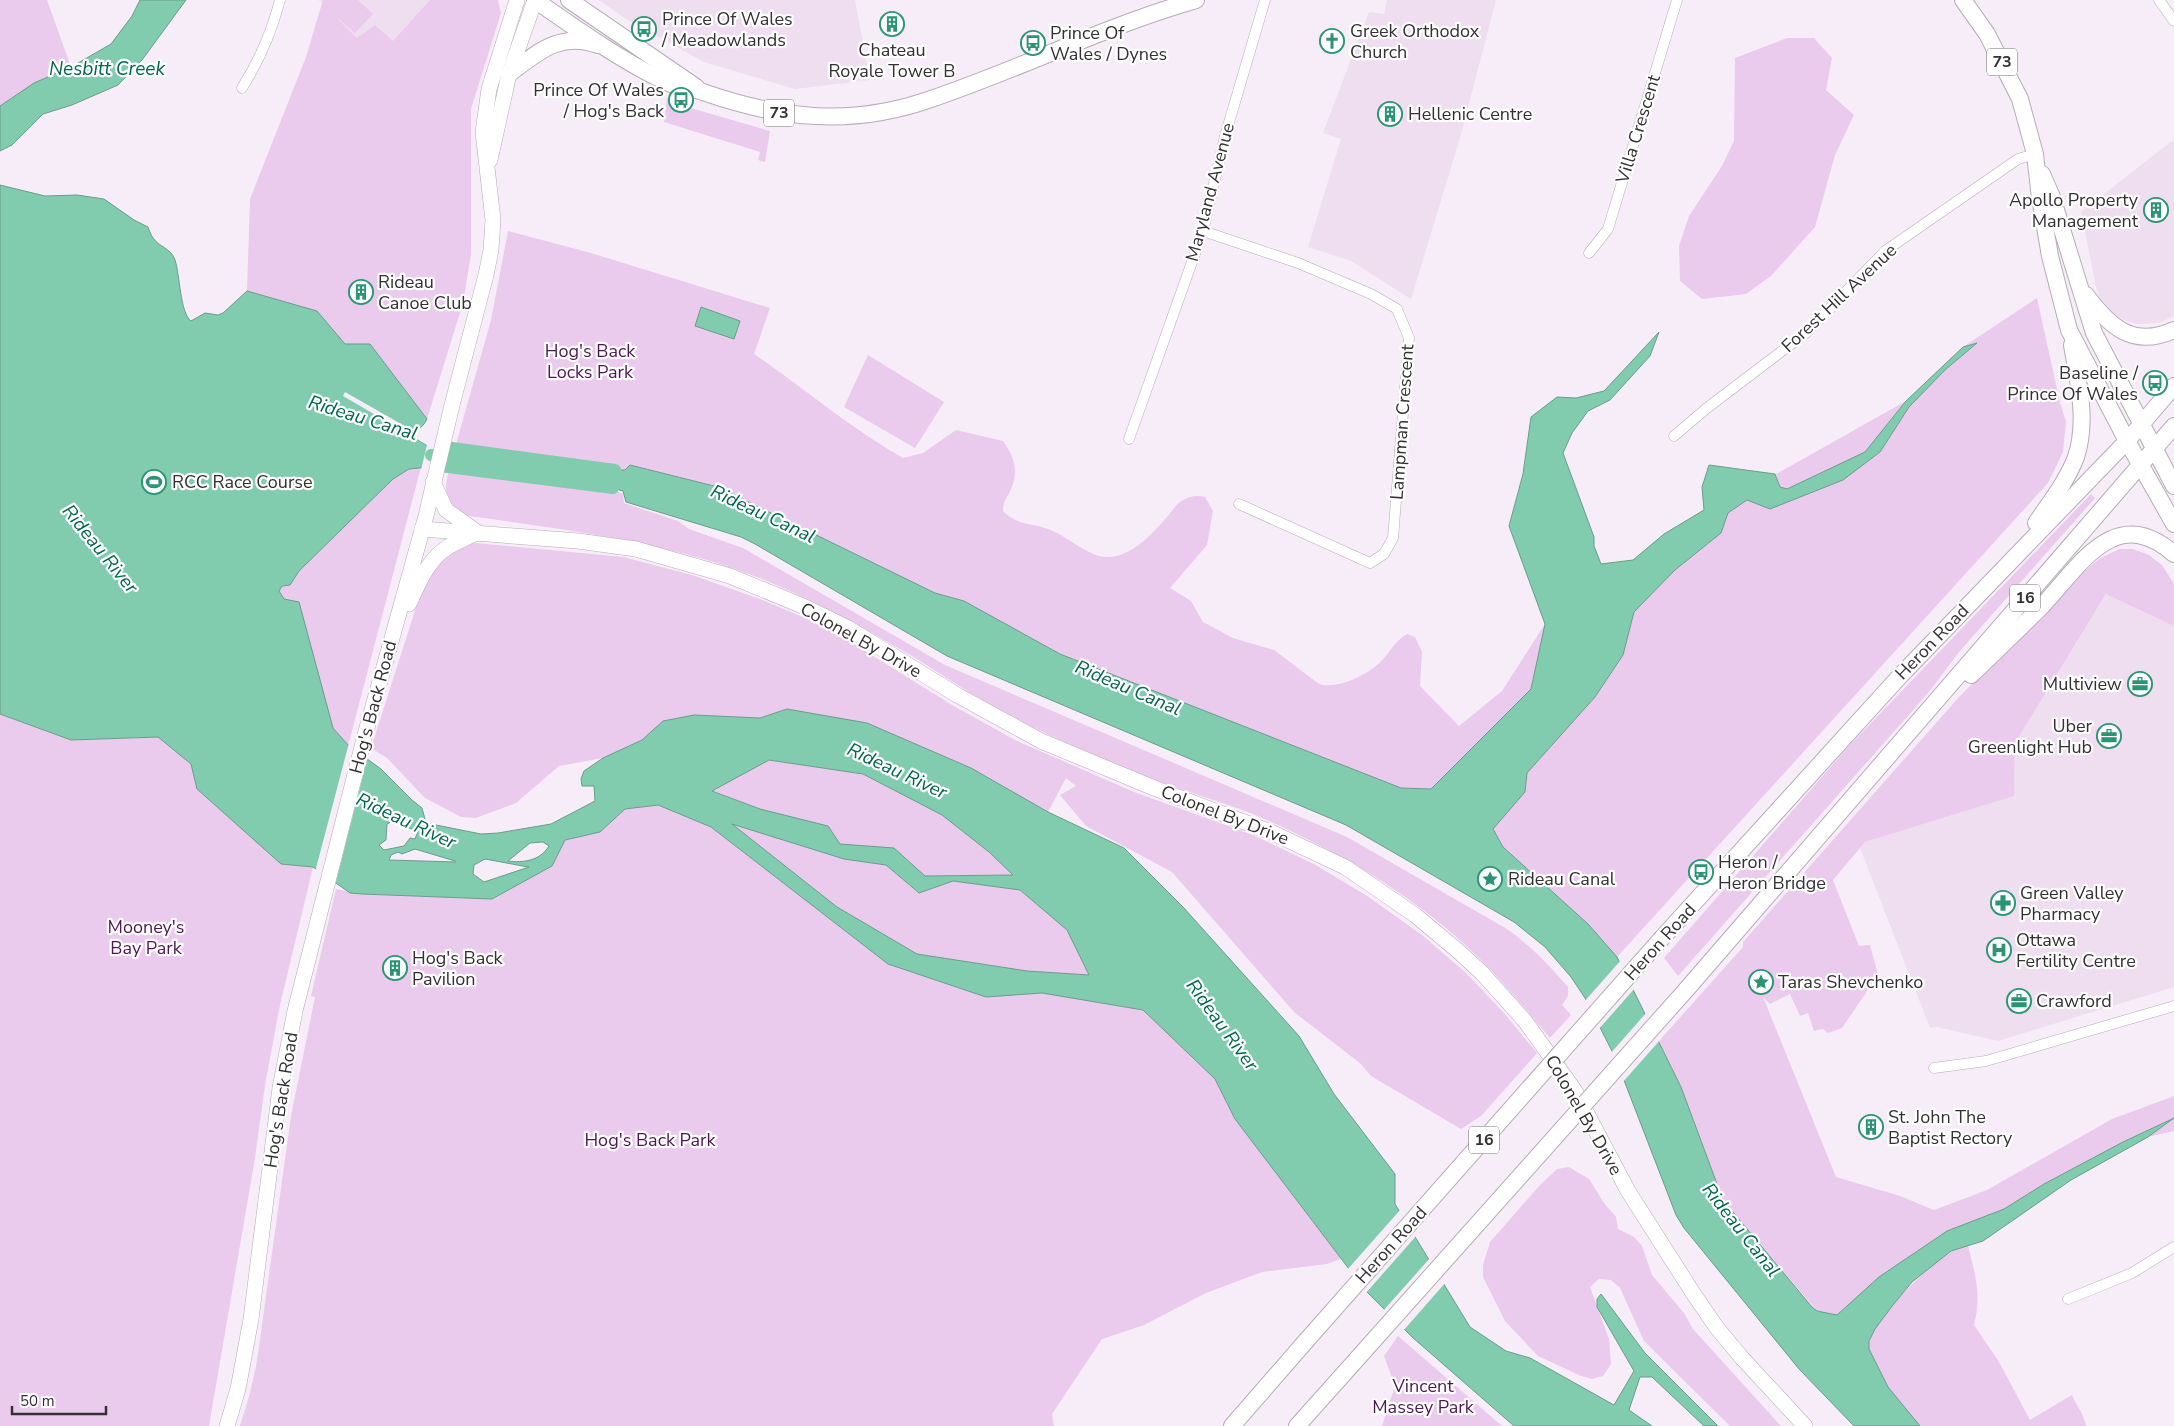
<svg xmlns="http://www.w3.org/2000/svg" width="2174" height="1426" font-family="'Nunito Sans',sans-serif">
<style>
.built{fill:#eedeef}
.green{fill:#eacaed}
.water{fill:#81ccaf;stroke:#6a9d8a;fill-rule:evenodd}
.pier{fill:#f7edf8}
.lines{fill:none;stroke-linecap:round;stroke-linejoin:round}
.canal{stroke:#81ccaf;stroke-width:12}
.minor-casing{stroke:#b6acb7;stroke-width:11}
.secondary-casing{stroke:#b6acb7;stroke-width:16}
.primary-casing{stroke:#b6acb7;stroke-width:18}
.minor{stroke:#fff;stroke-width:10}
.secondary{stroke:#fff;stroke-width:15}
.primary{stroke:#fff;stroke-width:16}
.primary-bridge-casing{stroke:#b6acb7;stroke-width:18;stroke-linecap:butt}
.primary-bridge{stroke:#fff;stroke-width:16}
.labels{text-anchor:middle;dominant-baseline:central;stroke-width:4.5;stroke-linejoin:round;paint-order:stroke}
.shield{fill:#fff;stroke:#716e71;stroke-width:1}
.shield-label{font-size:16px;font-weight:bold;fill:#343034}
.poi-label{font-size:18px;fill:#343034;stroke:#fff;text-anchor:start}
.street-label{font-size:18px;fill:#343034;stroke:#fff}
.park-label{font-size:18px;fill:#4e1754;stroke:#fff}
.water-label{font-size:19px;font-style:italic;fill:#00674b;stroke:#fff}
</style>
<rect width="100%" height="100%" fill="#f7edf8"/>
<g class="built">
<polygon points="318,0 430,0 393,42 357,38 322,2"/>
<polygon points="599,0 855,0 870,80 795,89 704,62 623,17"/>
<polygon points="1387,0 1496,0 1460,138 1411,299 1351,261 1308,247 1341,139 1323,133 1369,12 1384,14"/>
<polygon points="2172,141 2174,142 2174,316 2159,323 2137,324 2124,320 2113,313 2100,298 2096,287 2081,212"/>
<polygon points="2107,593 2174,626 2174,987 1998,1041 1937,1027 1930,1028 1860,848 1865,842 2014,796 2015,743"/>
</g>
<g class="green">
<polygon points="0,0 47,0 71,67 34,83 0,106"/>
<polygon points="323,0 358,0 373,14 355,33 335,16 357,38 375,25 393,41 430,0 498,0 501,13 471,109 471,254 463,303 427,419 370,344 345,344 317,311 247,291 250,199 306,57"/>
<polygon points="1787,38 1814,38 1832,58 1826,90 1854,115 1835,155 1815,227 1771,276 1746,294 1702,299 1680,281 1679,246 1689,216 1722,166 1734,141 1735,58"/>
<polygon points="667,98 694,109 770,131 765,162 758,160 760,152 664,122"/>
<path d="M508 231 591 253 770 308 754 354C804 388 850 428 903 458L923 453 956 430 1003 441C1014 456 1019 471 1011 489 1007 498 1003 501 1003 511 1020 528 1037 522 1055 532 1068 538 1091 557 1106 557 1131 558 1152 534 1168 516 1172 511 1177 503 1183 500 1190 496 1197 495 1205 497L1213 511 1207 545 1170 588 1191 601 1203 622 1233 638 1274 650 1319 684C1337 689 1363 677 1377 665 1389 655 1394 641 1407 634L1415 637 1422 652 1420 686 1459 726 1502 691 1545 624 1531 689 1431 789 1401 788 1060 654 964 601 935 593 718 487 630 465 625 470H615L455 448 491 320Z"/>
<polygon points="2037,298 2060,403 2066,422 2063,452 2048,483 1617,957 1588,924 1503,847 1493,829 1525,792 1527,773 1595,697 1623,655 1634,612 1675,570 1721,533 1728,513 1747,500 1770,509 1842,480 1880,452 1909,407 1945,370 1976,344 1963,347"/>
<polygon points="868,355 944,402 915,448 844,407"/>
<polygon points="1906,401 1865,452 1787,489 1780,487 1776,474"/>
<polygon points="421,467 352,731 348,745 333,728 330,721 299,603 284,599 279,591 282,586 290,585 299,571 393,479 409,469"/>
<path d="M449 469 522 481 619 492 623 494 624 503 678 521 689 529 743 548 945 665 1347 837 1507 929C1532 947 1548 964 1568 987V996L1562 1005 1571 1015 1550 1038C1527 1011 1505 984 1480 959 1421 900 1345 855 1269 821 1230 803 1187 793 1147 777 1108 761 1067 744 1028 725 989 706 953 682 917 659 871 632 823 605 774 584 676 542 567 530 462 515 444 496 444 494 449 469Z"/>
<polygon points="2091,494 2095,498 1959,652 1929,692 1678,976 1664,958 1849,746"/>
<polygon points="475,543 623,557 692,575 760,599 805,618 846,639 952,705 1015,740 1134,792 1253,835 1314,864 1367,896 1422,935 1466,973 1504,1013 1537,1053 1481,1116 1461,1129 1371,1076 1361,1064 1294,1012 1172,872 1086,826 1060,795 1076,786 1066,778 1048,812 971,768 921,746 787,709 760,718 694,715 664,721 642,740 603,758 559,766 516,803 476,818 461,817 425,798 387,758 371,748 420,595 429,574 455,549"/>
<polygon points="2119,549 2133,549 2149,555 2162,565 2174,584 2174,626 2106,594 2015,743 2014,796 1865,842 1833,880 1859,946 1870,945 1878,975 1842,1028 1828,1033 1823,1029 1814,1031 1808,1013 1800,1016 1790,994 1770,1004 1763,997 1836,1177 1900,1196 1934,1210 1987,1190 2112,1119 2174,1096 2174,1131 2148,1137 2173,1118 2123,1142 2044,1184 2004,1209 1947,1231 1837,1315 1817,1311 1723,1200 1681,1087 1659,1041 1743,947 1743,942 1959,697 2079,576 2099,559"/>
<polygon points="0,714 71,740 158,737 191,764 197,789 281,863 313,867 280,1005 265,1085 255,1158 209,1426 0,1426"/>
<polygon points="769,760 863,774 942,815 989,852 1014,875 925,876 894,848 840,844 760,809 711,790"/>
<polygon points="658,805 711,827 888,964 986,997 1042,993 1143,1010 1215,1079 1244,1130 1341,1259 1327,1264 1262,1272 1206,1293 1144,1325 1102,1339 1052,1414 1054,1426 240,1426 250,1393 257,1361 291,1116 315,997 311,996 336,889 362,894 493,899 552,866 565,840 600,832 625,809"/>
<polygon points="730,823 844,859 886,865 918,893 953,881 1020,890 1067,930 1089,975 1027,971 917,954 837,907"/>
<polygon points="1569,1167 1589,1179 1604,1203 1616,1217 1618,1229 1634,1237 1642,1246 1652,1275 1684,1313 1693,1329 1781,1426 1730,1426 1644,1341 1620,1288 1611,1280 1599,1279 1590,1287 1609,1339 1611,1364 1603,1376 1592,1379 1581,1376 1538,1356 1505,1321 1483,1277 1483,1265 1490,1242 1540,1185 1557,1169"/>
<path d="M1968 1245C1975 1276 1982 1293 1974 1325L1999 1362 2030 1420 2072 1395C2077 1408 2083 1411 2086 1426H1920C1901 1405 1876 1379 1869 1350 1863 1326 1931 1264 1950 1252 1955 1249 1962 1247 1968 1245Z"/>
<polygon points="1398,1336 1502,1426 1382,1426 1395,1386 1384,1356"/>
</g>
<g class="water">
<polygon points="140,0 186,0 142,60 118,85 72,105 43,114 12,145 0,151 0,106 34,83 71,67 111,44 132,16"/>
<path d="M0 185 45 196 77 195 104 199 134 220 148 227C149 230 151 235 153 238 159 247 171 248 175 260 180 275 180 313 191 321L205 313 218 315 223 313 247 291 317 311 345 344H370L427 419C422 430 415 429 411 436L427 445 445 447 440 466 409 469 393 479 299 571 290 585 282 586 279 591 284 599 299 602 333 728 348 745 381 769 412 800 422 808 426 823 481 834 498 833 551 824 595 801 594 786H582L581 779 584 771 603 758 642 740 663 721 694 715 760 718 787 709 867 723 971 768 1048 812 1124 848 1183 907 1299 1036 1334 1094 1395 1174V1204L1470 1327 1506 1351 1530 1358 1614 1405 1634 1371 1597 1307V1299L1601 1294 1645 1353 1718 1426H1704L1652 1377H1640L1629 1410 1652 1426H1514L1412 1337 1365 1290 1235 1119 1215 1079 1143 1010 1042 993 986 997 888 964 711 827 658 805 625 809 600 832 565 840 552 866 492 899 362 894 350 893 313 867 281 864 197 789 191 764 158 737 71 740 0 714ZM769 760 863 774 942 815 989 852 1013 875 925 876 894 848 840 844 828 826 760 809 712 791ZM391 822 418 831 415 839 410 838 404 846 384 850 379 845 386 840 387 824ZM732 824 844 859 886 865 919 893 953 881 1020 890 1067 930 1089 975 1027 971 917 954 837 907ZM543 842 549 846C540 861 523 863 508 861L530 843ZM415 849 455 861 456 862 389 860 391 855 398 852 402 854ZM485 859 528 867H529L484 882 473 874 474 865Z"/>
<polygon points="701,307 740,321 734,339 695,326"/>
<polygon points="1659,332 1650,356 1610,400 1588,411 1572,433 1563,453 1594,537 1594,546 1601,564 1633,560 1664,534 1704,510 1702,487 1709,465 1775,474 1780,487 1787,489 1865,452 1906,401 1963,347 1977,343 1945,370 1909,407 1880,452 1843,480 1770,509 1747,500 1728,513 1721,533 1675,570 1634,612 1623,655 1595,697 1527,773 1525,792 1493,829 1503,847 1588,924 1617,957 1681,1087 1723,1200 1812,1307 1817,1311 1837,1315 1879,1277 1947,1231 2004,1209 2044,1184 2123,1142 2174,1118 2148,1137 2071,1180 1983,1241 1951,1251 1912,1282 1893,1305 1875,1329 1869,1341 1869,1349 1888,1387 1920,1426 1854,1426 1799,1369 1684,1228 1676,1215 1615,1057 1585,998 1571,977 1545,947 1514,922 1346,825 947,656 755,544 741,537 626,502 623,491 613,488 615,470 625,470 630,465 718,487 935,593 964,601 1060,654 1401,788 1431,789 1531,689 1545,624 1509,526 1523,474 1531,417 1557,397 1576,398 1604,391"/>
</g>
<g class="pier">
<polygon points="345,392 417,433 414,435 428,442 445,445 440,468 421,470 427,445 343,396"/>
<polygon points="349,743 368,756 335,886 315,872"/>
<polygon points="1621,960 1635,988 1598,1030 1584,1002"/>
<polygon points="1647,1012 1661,1039 1622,1083 1610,1054"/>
<polygon points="1401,1209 1417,1235 1365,1294 1347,1270"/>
<polygon points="1431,1257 1446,1282 1403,1331 1383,1311"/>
</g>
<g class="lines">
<g class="canal">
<polygon points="445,447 615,470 613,488 440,466"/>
<polyline points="431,455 610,479 628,484"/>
</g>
<defs>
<g id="minor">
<polyline points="2159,0 2174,21"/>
<path d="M242 88C259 61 272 31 280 0"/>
<polyline points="1203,231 1298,263 1371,294 1397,309 1409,338 1393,538 1384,554 1370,563 1239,504"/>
<polyline points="1589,253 1608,229 1677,0"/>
<polyline points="1674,436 1707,408 1807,332 1885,251 2018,159 2035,154"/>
<polyline points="1129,439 1203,231 1225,136 1265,0"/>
<polyline points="1934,1068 1986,1061 2174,1006"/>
<polyline points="2068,1299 2132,1273 2174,1247"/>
</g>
<g id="secondary">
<polyline points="490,160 509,74 535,0"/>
<polyline points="433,482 446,510 477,532"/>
<polyline points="422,529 578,541 636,549 730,576 805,607 848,628 957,695 1041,741 1154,788 1273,833 1345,867 1415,915 1457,950 1482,973 1525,1021 1575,1091 1628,1191 1693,1293 1717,1328 1742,1358 1805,1426"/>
<path d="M409 604C418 584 428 559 448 547 457 541 467 538 476 533"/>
<polyline points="227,1426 238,1389 251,1319 280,1088 295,1011 365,735 426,516 452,405 486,275 491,250 493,220 483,132 489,89 517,0"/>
</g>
<g id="primary">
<path d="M535 0C575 28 629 66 673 85 682 88 693 88 703 92 780 119 852 127 931 99 1020 69 1105 26 1196 0"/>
<polyline points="569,0 696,87"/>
<polyline points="1963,0 1987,34 2020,99 2035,154 2040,198 2050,256 2069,330 2127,441 2174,524"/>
<path d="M509 74C537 53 560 31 598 45"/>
<polyline points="2042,174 2052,197 2094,333 2174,486"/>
<path d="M2086 295C2109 326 2133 349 2174 330"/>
<path d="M2036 523C2050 502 2067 481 2076 457 2088 421 2078 381 2072 345"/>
<path d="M1971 675C1994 653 2017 631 2040 608 2078 569 2114 501 2174 554"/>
<polyline points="1662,938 1900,676 2127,441 2174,386"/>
<polyline points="1686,990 2174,426"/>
<polyline points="1232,1426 1306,1341"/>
<polyline points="1297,1426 1340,1378"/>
</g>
</defs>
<use href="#minor" class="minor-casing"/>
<use href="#secondary" class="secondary-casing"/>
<use href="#primary" class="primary-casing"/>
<use href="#minor" class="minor"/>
<use href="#secondary" class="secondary"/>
<use href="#primary" class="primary"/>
<defs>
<g id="primary-bridge">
<polyline points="1306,1341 1662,938"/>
<polyline points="1340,1378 1686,990"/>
</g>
</defs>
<use href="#primary-bridge" class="primary-bridge-casing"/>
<use href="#primary-bridge" class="primary-bridge"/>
</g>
<defs>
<symbol id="building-ring" viewBox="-11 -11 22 22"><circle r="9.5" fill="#fff" stroke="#2b9472" stroke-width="1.5"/><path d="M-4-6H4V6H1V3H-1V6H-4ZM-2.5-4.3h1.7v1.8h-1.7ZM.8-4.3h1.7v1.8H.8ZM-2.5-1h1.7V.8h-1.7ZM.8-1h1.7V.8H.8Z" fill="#2b9472"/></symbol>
<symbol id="bus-ring" viewBox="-11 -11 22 22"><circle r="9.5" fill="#fff" stroke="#2b9472" stroke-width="1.5"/><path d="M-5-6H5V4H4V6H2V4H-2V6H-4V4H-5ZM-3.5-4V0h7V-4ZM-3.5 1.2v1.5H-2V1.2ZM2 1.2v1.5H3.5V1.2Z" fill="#2b9472"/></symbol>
<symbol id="church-ring" viewBox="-11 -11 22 22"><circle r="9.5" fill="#fff" stroke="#2b9472" stroke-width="1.5"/><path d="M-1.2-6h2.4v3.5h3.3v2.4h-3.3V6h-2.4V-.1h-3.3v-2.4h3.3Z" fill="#2b9472"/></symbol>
<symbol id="stadium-ring" viewBox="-11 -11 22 22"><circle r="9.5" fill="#fff" stroke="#2b9472" stroke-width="1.5"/><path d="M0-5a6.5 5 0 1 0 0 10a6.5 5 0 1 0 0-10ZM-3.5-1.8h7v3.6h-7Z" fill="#2b9472"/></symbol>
<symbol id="office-ring" viewBox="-11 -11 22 22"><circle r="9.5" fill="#fff" stroke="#2b9472" stroke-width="1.5"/><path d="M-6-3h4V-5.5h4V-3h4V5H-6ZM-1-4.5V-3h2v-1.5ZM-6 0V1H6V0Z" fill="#2b9472"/></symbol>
<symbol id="sight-ring" viewBox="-11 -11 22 22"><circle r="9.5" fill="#fff" stroke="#2b9472" stroke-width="1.5"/><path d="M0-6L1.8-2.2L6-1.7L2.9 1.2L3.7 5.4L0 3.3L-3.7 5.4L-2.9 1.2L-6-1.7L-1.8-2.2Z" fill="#2b9472"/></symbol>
<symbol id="pharmacy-ring" viewBox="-11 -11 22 22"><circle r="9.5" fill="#fff" stroke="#2b9472" stroke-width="1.5"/><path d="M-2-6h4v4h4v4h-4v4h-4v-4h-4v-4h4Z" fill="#2b9472"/></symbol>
<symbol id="hospital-ring" viewBox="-11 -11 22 22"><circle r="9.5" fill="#fff" stroke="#2b9472" stroke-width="1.5"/><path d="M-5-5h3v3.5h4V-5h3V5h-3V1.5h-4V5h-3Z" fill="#2b9472"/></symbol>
</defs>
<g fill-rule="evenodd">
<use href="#building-ring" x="878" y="10" width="28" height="28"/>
<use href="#bus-ring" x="630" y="15" width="28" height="28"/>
<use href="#church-ring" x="1318" y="27" width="28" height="28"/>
<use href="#bus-ring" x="1019" y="29" width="28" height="28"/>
<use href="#bus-ring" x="667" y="86" width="28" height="28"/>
<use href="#building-ring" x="1376" y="100" width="28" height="28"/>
<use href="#building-ring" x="2142" y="196" width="28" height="28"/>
<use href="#building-ring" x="347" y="278" width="28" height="28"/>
<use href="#bus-ring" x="2141" y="369" width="28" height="28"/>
<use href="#stadium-ring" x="140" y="468" width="28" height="28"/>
<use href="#office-ring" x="2126" y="670" width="28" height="28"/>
<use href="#office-ring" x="2095" y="722" width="28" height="28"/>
<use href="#bus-ring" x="1687" y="858" width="28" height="28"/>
<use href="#sight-ring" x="1476" y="865" width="28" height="28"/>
<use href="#pharmacy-ring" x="1989" y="889" width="28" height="28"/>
<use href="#hospital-ring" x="1985" y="936" width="28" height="28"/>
<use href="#building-ring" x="381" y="954" width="28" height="28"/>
<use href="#sight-ring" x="1747" y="968" width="28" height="28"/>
<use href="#office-ring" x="2005" y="987" width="28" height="28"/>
<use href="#building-ring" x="1857" y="1113" width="28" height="28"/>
</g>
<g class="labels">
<g class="shield">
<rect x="1987" y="48.5" width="30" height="27" rx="4"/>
<rect x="764" y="99.5" width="30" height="27" rx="4"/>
<rect x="2010" y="584.5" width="30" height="27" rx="4"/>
<rect x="1469" y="1126.5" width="30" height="27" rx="4"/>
</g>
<g class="shield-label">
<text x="2002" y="62">73</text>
<text x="779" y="113">73</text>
<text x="2025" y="598">16</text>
<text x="1484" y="1140">16</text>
</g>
<g class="poi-label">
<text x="662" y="19">Prince Of Wales<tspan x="662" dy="21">/ Meadowlands</tspan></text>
<text x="1350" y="31">Greek Orthodox<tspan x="1350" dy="21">Church</tspan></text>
<text x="1050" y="33">Prince Of<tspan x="1050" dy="21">Wales / Dynes</tspan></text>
<text x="892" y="50" text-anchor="middle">Chateau<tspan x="892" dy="21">Royale Tower B</tspan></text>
<text x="664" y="90" text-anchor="end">Prince Of Wales<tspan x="664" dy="21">/ Hog's Back</tspan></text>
<text x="1408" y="114">Hellenic Centre</text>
<text x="2138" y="200" text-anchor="end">Apollo Property<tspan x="2138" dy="21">Management</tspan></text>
<text x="378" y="282">Rideau<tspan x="378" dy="21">Canoe Club</tspan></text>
<text x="2138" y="373" text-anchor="end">Baseline /<tspan x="2138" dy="21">Prince Of Wales</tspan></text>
<text x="172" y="482">RCC Race Course</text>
<text x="2122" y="684" text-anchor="end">Multiview</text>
<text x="2092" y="726" text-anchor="end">Uber<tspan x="2092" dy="21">Greenlight Hub</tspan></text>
<text x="1718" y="862">Heron /<tspan x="1718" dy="21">Heron Bridge</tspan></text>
<text x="1508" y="879">Rideau Canal</text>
<text x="2020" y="893">Green Valley<tspan x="2020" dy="21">Pharmacy</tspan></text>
<text x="2016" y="940">Ottawa<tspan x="2016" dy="21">Fertility Centre</tspan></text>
<text x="412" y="958">Hog's Back<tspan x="412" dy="21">Pavilion</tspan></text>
<text x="1778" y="982">Taras Shevchenko</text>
<text x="2036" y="1001">Crawford</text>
<text x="1888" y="1117">St. John The<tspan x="1888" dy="21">Baptist Rectory</tspan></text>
</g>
<g class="street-label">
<text transform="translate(1638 129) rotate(-73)">Villa Crescent</text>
<text transform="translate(1210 192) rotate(-75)">Maryland Avenue</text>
<text transform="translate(1839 298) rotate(-43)">Forest Hill Avenue</text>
<text transform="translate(1402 422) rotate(-86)">Lampman Crescent</text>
<text transform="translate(861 640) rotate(29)">Colonel By Drive</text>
<text transform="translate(1932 642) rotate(-46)">Heron Road</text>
<text transform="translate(373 707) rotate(-75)">Hog's Back Road</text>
<text transform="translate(1225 815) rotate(21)">Colonel By Drive</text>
<text transform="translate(1660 942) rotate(-48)">Heron Road</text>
<text transform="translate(281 1100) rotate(-81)">Hog's Back Road</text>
<text transform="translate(1584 1115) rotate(60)">Colonel By Drive</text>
<text transform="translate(1391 1245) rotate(-48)">Heron Road</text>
</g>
<g class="park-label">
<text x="590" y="351">Hog's Back<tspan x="590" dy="21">Locks Park</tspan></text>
<text x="146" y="927">Mooney's<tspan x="146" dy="21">Bay Park</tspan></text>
<text x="650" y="1140">Hog's Back Park</text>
<text x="1423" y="1386">Vincent<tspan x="1423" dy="21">Massey Park</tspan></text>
</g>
<g class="water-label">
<text x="107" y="69">Nesbitt Creek</text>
<text transform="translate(363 418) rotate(17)">Rideau Canal</text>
<text transform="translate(763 514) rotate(25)">Rideau Canal</text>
<text transform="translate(100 549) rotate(51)">Rideau River</text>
<text transform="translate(1128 688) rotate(23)">Rideau Canal</text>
<text transform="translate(897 771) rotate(25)">Rideau River</text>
<text transform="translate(406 821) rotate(25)">Rideau River</text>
<text transform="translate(1222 1025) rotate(54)">Rideau River</text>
<text transform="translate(1741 1230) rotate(52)">Rideau Canal</text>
</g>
</g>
<path d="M12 1406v8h94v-8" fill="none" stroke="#343034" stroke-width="2.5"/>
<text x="20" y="1406" font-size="15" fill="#343034" stroke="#ffffff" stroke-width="4" paint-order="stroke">50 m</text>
</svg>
